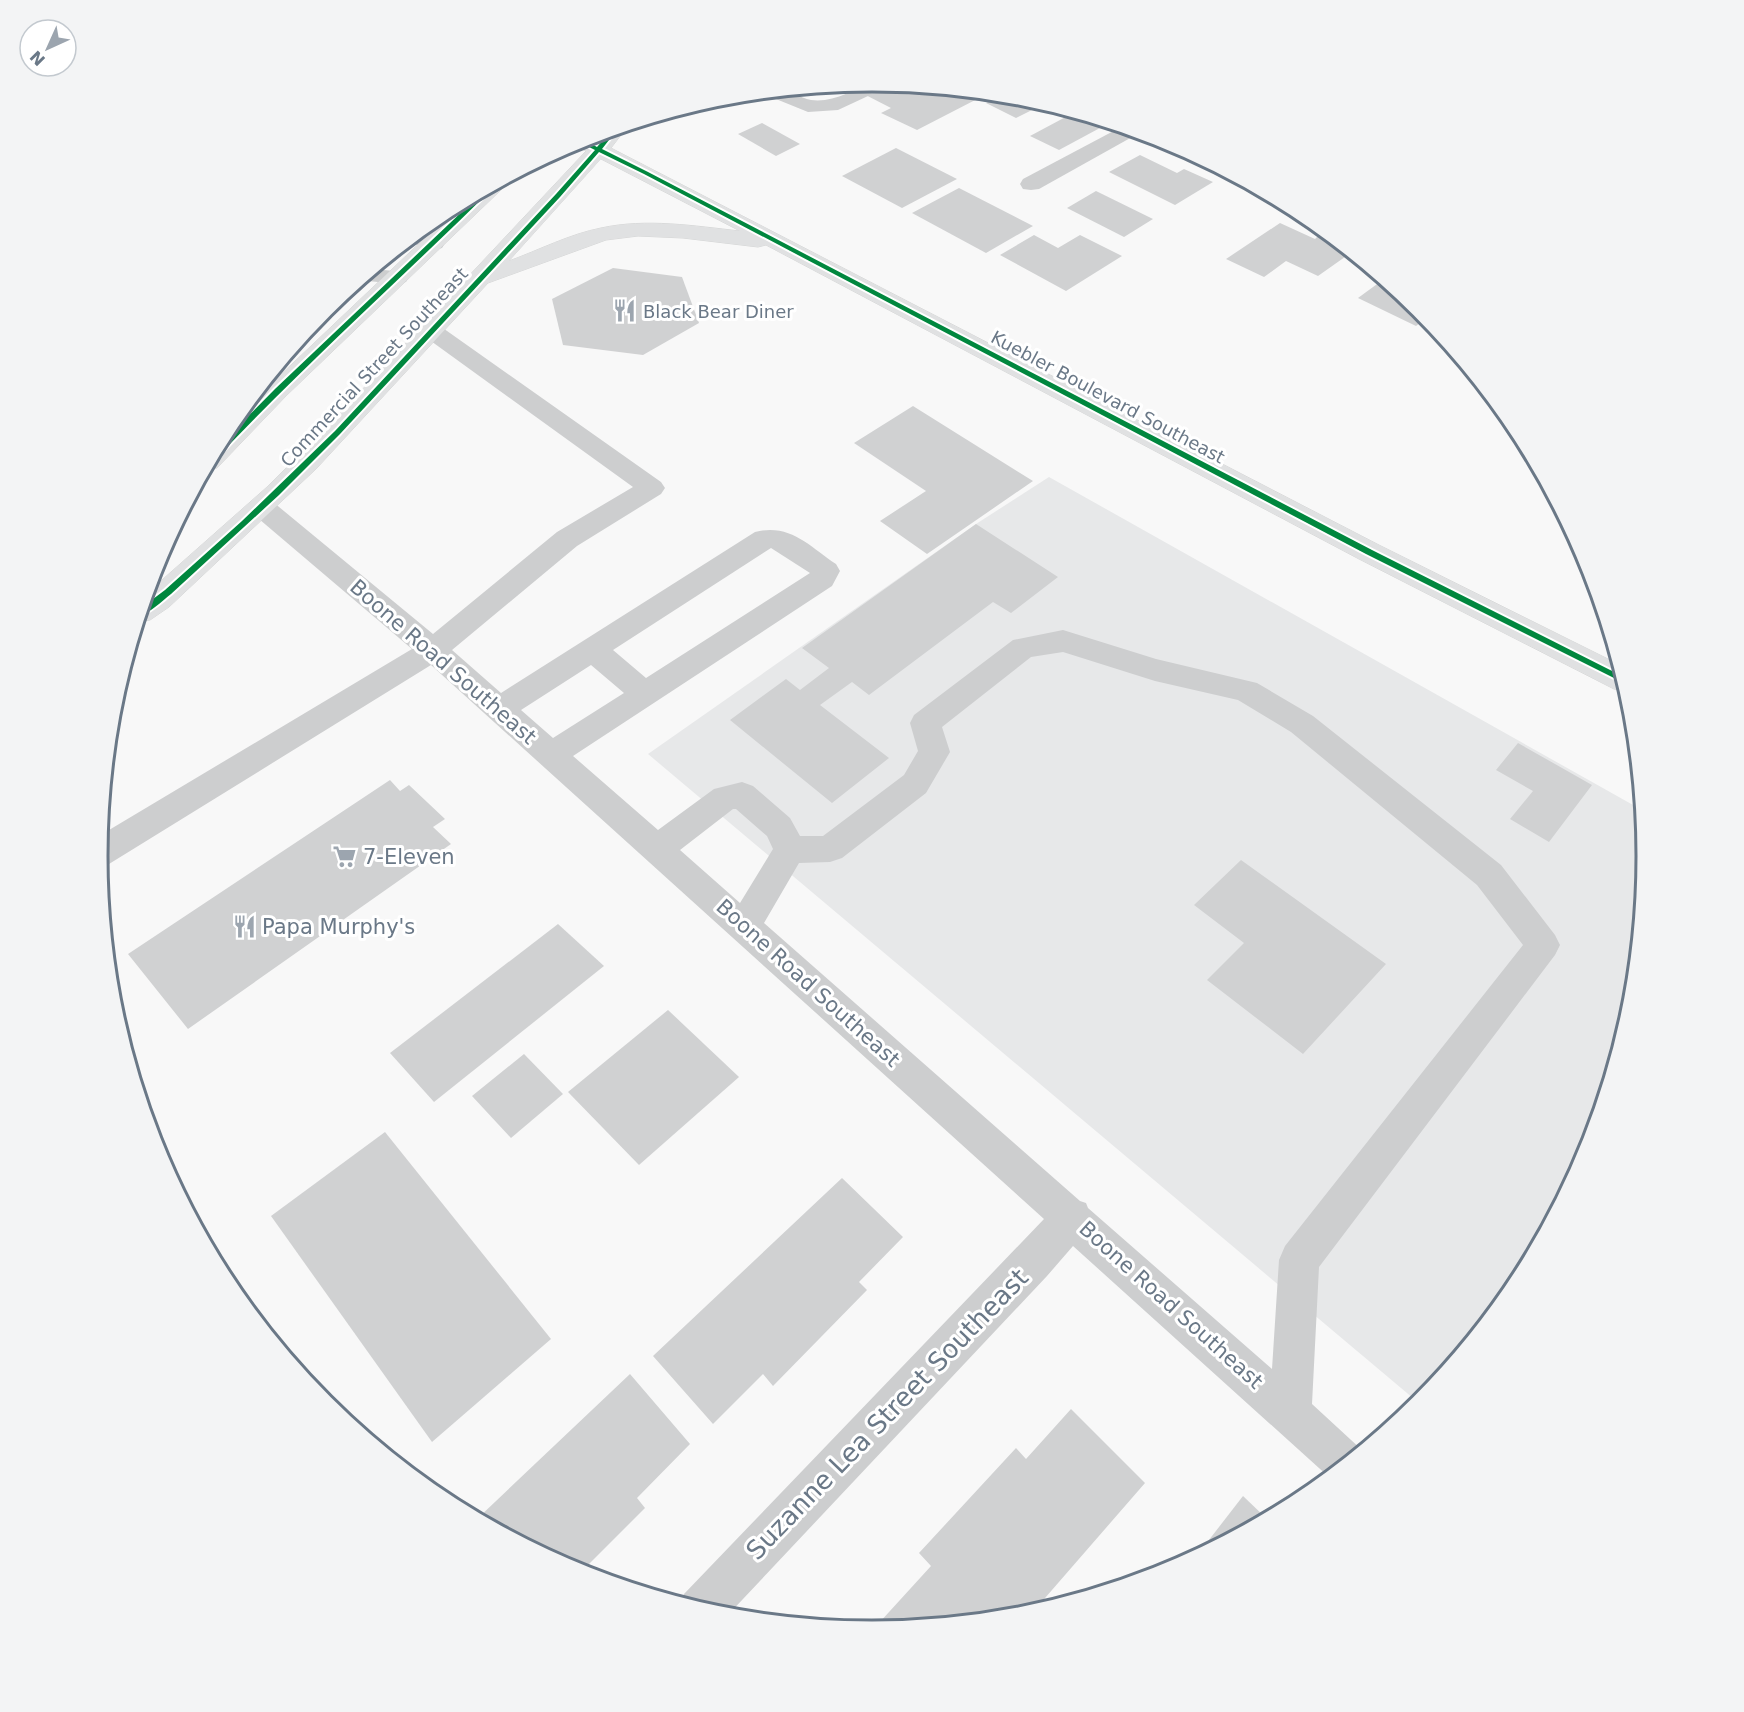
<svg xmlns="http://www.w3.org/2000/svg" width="1744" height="1712" font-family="'DejaVu Sans',sans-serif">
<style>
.built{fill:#e7e8e9}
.building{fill:#d0d1d2}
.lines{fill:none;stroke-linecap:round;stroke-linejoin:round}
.major-casing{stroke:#d5d6d6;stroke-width:1}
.minor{fill:#cdcecf;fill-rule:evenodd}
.major{fill:#e0e1e2;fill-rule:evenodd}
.cycleway-casing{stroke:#fff;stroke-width:4}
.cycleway{fill:#00873e;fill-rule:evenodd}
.labels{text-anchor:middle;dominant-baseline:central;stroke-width:6;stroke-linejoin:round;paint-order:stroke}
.far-poi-label{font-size:18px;fill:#6a7887;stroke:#fff;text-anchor:start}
.far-street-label{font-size:18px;fill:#6a7887;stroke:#fff}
.street-label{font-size:21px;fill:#6a7887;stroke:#fff}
.poi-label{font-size:21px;fill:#6a7887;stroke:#fff;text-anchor:start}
.near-street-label{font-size:26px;fill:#6a7887;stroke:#fff}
.rim{fill:none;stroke:#6a7887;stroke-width:3}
</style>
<rect width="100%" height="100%" fill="#f8f8f8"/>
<polygon class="built" points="1049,477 1642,810 1647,856 1632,1008 1588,1153 1516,1287 1420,1404 648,754 976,524"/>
<g class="building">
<polygon points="872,81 967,90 981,97 917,130 881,113 891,108 850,87 836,93 822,86"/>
<polygon points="1004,94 1024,96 1046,103 1016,118 986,103"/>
<polygon points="1075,112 1111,122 1059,150 1030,136"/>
<polygon points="762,123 800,144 776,156 738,134"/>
<polygon points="896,148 957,179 902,208 842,176"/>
<polygon points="1140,155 1177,173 1184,169 1213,182 1175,205 1109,172"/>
<polygon points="959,188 1033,226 986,253 912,213"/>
<polygon points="1096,191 1153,219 1124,237 1067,208"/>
<polygon points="1280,223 1315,239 1318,236 1352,252 1318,276 1286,261 1264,277 1226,259"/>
<polygon points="1034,235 1058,248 1080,235 1122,256 1066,291 1000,255"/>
<polygon points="613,268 682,277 699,323 643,355 563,345 552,299"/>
<polygon points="1384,279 1420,308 1428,317 1416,326 1358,298"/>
<polygon points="913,406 1033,481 927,554 880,521 926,491 854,443"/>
<polygon points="976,524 1058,577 1011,613 993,602 869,695 852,682 820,705 889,758 832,803 730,720 786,679 800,690 829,668 802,648"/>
<polygon points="1518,743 1592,785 1549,842 1510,819 1533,791 1496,770"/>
<polygon points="390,780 400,791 409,785 445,819 433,827 451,844 188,1029 128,954"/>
<polygon points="1241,860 1386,964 1303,1054 1207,980 1244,943 1194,905"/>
<polygon points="558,924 604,966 434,1102 390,1053"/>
<polygon points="668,1010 739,1077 639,1165 568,1092"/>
<polygon points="524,1054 563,1094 511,1138 472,1096"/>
<polygon points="385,1132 551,1339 432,1442 271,1216"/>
<polygon points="842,1178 903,1237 859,1282 867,1290 773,1386 763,1374 713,1424 653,1356"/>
<polygon points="630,1374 690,1444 637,1498 645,1508 580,1573 477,1519"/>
<polygon points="1071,1409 1145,1483 1032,1613 884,1630 879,1623 931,1566 919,1553 1016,1448 1026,1459"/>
<polygon points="1243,1496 1267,1519 1195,1558"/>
</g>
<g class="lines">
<defs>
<g id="major">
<path d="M626 125 627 127 611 148 1379 545 1620 665 1628 691 1614 689 1359 559 766 245 758 247 683 238 638 236 606 240 488 283 316 469 169 607 150 620 137 622 145 595 267 487 328 426 586 151 570 143 588 136 595 140 602 132ZM601 159 740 231C694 226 647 218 601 228 570 234 539 250 509 261Z"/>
<polygon points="503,179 506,183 503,188 286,396 217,468 204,469 227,427 233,420 468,197"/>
</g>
</defs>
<use href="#major" class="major-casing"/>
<g class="minor">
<path d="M873 81 896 83 838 110 808 112 771 97 768 93C782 83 796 97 811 100 833 103 854 90 873 81Z"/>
<polygon points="1123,126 1141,132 1039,189 1031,190 1023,189 1020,184 1023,179"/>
<polygon points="418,231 442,238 445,243 442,248 434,250 405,241"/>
<polygon points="372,269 406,272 409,277 406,282 398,284 358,280"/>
<path d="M432 324 440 326 661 482 665 488 661 494 577 546 452 650 501 693 755 532C790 523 809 546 836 564L840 571 832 586 573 756 658 830 714 789 742 782 753 786 790 818 800 836H823L904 775 918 751 910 723 914 715 1013 640 1063 630 1156 659 1257 683 1313 716 1501 865 1555 935 1560 945 1555 955 1319 1267 1312 1404 1363 1451 1330 1478 1073 1246 1047 1276 726 1617 680 1604 684 1594 1044 1219 431 665 109 864 98 867 99 836 412 649 253 514 250 508 253 502 263 499 273 502 433 634 557 532 633 487 424 336 420 331 424 326ZM771 548 810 573 646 678 613 650ZM1063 652 1155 681 1238 700 1291 732 1477 885 1523 945 1285 1246 1279 1260 1272 1369 1088 1208 1086 1203 1080 1201 764 923 799 863 830 862 842 858 926 793 950 752 942 727 1031 657ZM591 665 624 693 553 738 521 710ZM733 809H736L767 836 773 849 740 903 680 850Z"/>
</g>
<use href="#major" class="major"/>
<defs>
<g id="cycleway">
<path d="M619 127 602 149 648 172 1372 550 1624 677 1626 684 1366 554 644 174 599 152 560 197 340 434 279 495 171 594C161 602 151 612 139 616L141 608 165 590 242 521 335 431 556 194 595 150 575 140 580 138 597 147 613 129Z"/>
<path d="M497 182V184C402 278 302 367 211 464H207L213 452 275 389 488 187Z"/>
</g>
</defs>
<use href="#cycleway" class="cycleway-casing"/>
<use href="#cycleway" class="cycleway"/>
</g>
<defs>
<symbol id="restaurant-bare" viewBox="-9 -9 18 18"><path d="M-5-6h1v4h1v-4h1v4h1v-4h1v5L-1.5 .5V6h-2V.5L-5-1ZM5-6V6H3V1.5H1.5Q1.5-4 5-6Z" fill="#9ca5af" stroke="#fff" stroke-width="2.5" paint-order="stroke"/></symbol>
<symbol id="supermarket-bare" viewBox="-9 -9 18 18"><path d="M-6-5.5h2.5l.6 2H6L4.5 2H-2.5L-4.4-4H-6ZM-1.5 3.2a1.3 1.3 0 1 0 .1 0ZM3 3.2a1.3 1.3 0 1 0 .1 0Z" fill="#9ca5af" stroke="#fff" stroke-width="2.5" paint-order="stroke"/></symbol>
</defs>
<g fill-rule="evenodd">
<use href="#restaurant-bare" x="608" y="294" width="33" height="33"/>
<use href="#supermarket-bare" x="328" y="840" width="33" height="33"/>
<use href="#restaurant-bare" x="228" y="910" width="33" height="33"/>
</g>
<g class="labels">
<g class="far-poi-label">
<text x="643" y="311">Black Bear Diner</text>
</g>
<g class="far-street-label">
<text transform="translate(374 367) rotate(-47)">Commercial Street Southeast</text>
<text transform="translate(1108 397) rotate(28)">Kuebler Boulevard Southeast</text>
</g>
<g class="street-label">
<text transform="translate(443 662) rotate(41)">Boone Road Southeast</text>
<text transform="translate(808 983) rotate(42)">Boone Road Southeast</text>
<text transform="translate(1171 1305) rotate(42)">Boone Road Southeast</text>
</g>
<g class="poi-label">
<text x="363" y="857">7-Eleven</text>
<text x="262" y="927">Papa Murphy's</text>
</g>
<g class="near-street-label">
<text transform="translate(887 1414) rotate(-46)">Suzanne Lea Street Southeast</text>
</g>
</g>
<path d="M0 0H1744V1712H0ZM108 856a764 764 0 1 1 1528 0a764 764 0 1 1-1528 0Z" fill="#f3f4f5" fill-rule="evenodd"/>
<path class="rim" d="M108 856a764 764 0 1 1 1528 0a764 764 0 1 1-1528 0Z"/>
<g transform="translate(48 48) rotate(225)"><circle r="28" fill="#ffffff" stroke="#c3c9cf" stroke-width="1.5"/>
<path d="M0-4.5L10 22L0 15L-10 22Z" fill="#9ca5af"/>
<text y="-9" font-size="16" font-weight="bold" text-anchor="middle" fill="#6a7887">N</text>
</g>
</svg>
